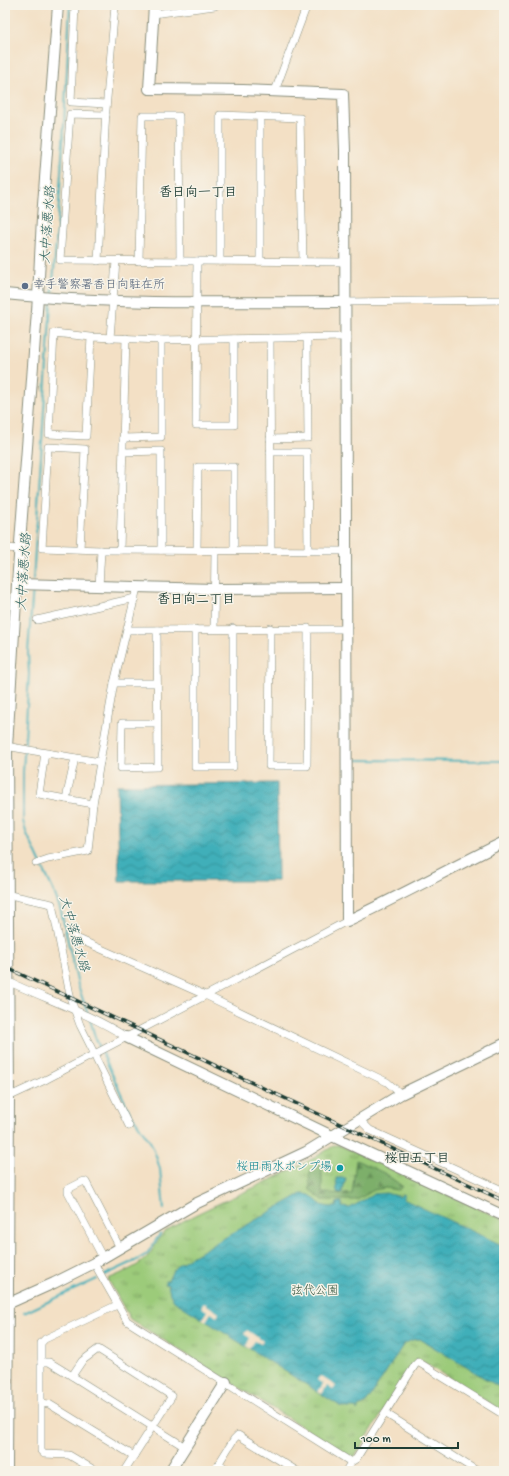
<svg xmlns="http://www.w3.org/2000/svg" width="509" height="1476" font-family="'Gochi Hand','Klee One',sans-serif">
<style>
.grass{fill:url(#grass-tufts);stroke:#5e8457}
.forest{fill:url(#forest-firs);stroke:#4e764f}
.water{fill:url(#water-waves);stroke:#2f7676}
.pier{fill:#f3e0c5}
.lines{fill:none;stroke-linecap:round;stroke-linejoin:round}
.stream{stroke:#3fafb9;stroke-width:2}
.street-casing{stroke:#898e7c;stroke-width:8}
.secondary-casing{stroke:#898e7c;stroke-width:12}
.street{stroke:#fff;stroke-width:7}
.secondary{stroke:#fff;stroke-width:10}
.rail-casing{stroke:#1f3d34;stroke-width:3.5}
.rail{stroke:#f7f3e8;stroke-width:2;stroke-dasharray:6;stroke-linecap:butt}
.service-dot{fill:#5c6f8a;stroke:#f7f3e8;stroke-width:1.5}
.culture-dot{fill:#0f9aa8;stroke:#f7f3e8;stroke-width:1.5}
.labels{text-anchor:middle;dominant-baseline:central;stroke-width:3;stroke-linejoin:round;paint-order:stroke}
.service-label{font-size:12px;fill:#4e5e75;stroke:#f7f3e8;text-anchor:start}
.culture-label{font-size:12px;fill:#0d838f;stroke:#f7f3e8;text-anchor:end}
.park-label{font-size:12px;fill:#385942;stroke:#f7f3e8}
.neighbourhood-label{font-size:13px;font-weight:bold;fill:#1f3d34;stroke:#f7f3e8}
.water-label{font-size:13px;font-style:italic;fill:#295f5c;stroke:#f7f3e8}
</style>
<defs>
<pattern id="grass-tufts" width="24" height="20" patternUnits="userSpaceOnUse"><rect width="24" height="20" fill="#9ccb7a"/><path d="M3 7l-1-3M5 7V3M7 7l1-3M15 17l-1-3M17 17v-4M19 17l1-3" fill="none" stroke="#7fa665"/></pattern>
<pattern id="forest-firs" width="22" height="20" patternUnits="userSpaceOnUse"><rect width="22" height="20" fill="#7daf6a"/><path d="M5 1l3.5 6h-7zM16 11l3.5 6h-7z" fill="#669058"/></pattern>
<pattern id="water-waves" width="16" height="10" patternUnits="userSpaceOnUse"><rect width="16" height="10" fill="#3fafb9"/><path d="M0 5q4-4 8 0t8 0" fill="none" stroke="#349097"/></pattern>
</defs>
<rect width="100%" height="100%" fill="#f7f3e8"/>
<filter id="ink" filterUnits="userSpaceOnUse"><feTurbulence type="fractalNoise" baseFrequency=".025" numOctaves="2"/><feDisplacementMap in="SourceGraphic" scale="8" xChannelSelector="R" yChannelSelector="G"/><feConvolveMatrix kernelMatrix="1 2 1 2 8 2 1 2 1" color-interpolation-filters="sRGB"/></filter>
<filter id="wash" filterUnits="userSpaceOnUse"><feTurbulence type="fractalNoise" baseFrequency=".012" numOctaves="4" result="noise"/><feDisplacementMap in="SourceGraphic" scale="16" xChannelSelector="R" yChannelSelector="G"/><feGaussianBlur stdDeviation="0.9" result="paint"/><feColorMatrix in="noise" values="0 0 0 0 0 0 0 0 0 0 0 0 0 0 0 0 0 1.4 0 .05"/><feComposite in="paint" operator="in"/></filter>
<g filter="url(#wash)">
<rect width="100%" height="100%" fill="#f3e0c5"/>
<path class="grass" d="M335 1145H339L504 1220V1412L417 1358 354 1458H352L130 1319 108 1279C121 1273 137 1268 147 1257 158 1245 156 1236 172 1227 225 1197 284 1179 335 1145Z"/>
<path class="forest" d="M356 1160 384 1173 402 1186 399 1190 385 1188 374 1190 357 1200H323L310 1190C309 1174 307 1170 322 1163V1193L352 1194Z"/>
<g class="water">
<polygon points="277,783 278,881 119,881 117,785"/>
<polygon points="336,1178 346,1178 342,1193 337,1192"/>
<path d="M386 1193 400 1197 402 1194 404 1195 403 1199 504 1246V1390L420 1339C413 1339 409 1341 403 1345L369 1399 365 1404 358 1407V1411L356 1408H348L340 1406 174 1301 170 1294 168 1285 165 1284V1281H168L173 1270 179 1264 301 1194C315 1194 312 1199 322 1205 326 1207 331 1207 336 1207L337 1202H342V1207L350 1208 374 1194Z"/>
</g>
<g class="pier">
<polygon points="204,1303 219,1313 217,1317 211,1313 206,1321 202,1319 207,1311 201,1307"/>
<polygon points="247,1330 263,1341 261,1344 255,1341 249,1349 246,1346 250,1338 244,1334"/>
<polygon points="320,1376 336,1386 333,1390 327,1386 322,1394 318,1392 323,1384 317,1380"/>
</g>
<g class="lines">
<g class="stream">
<path d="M52 295C60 199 66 102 70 5"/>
<polyline points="33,581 51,302"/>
<polyline points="33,587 28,652 29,674 23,772 23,821 26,832 54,892 61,911 78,985 88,1015"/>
<polyline points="350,760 504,761"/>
<polyline points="90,1019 95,1037 100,1048"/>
<polyline points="102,1052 129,1111 151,1143 156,1156 160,1169 164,1209"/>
<polyline points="105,1275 135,1261 147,1254 160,1234"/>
<polyline points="24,1313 97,1279"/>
</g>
</g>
</g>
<g filter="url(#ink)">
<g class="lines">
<defs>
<g id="street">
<polyline points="75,5 71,102 106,104"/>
<polyline points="153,14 215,6 215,5"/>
<polyline points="275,91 307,5"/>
<polyline points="106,115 70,114 60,260 345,262"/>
<polyline points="260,117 260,261"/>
<polyline points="98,261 106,110 115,5"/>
<polyline points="139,261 142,116 179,116 180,261"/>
<polyline points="197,261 196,425 234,425 234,339"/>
<polyline points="220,261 220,115 300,118 303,262"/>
<polyline points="345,302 504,300"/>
<polyline points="91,337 54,333 49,434 86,436 91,337 161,340 345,337"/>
<polyline points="110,338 116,261"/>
<polyline points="270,338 271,551"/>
<polyline points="123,438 161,437 161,340"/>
<polyline points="270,439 308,438 307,338"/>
<polyline points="123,452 161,451 161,550"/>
<polyline points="270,452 307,452 308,551"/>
<polyline points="5,548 20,549"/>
<polyline points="80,549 85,449 48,447 42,548 101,550 346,551"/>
<polyline points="120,550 126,338"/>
<polyline points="197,550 198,467 234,467 234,550"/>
<polyline points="99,587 101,550"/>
<polyline points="37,620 135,598"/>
<polyline points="270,628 269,766 307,766 308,628"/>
<polyline points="195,629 195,767 233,767 233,628"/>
<polyline points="214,629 215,550"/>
<polyline points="128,630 346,629"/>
<polyline points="157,630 158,767 121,768 122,723 157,723"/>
<polyline points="114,683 157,683"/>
<polyline points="5,746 100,762 93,804 39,794 45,753"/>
<polyline points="100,762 114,683 137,588"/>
<polyline points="66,799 75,758"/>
<polyline points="36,863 48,859 88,851 93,804"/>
<polyline points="5,894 52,904 71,1000 80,1025 94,1053 96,1059 129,1126"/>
<polyline points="74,937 205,995 387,1082 401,1094"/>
<path d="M5 980C45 999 89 1013 126 1037"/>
<polyline points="6,1098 47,1079 347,921"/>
<polyline points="359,1119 370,1130 504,1191"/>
<polyline points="103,1258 68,1192 68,1189 84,1181 86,1182 120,1248"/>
<polyline points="94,1263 127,1321 351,1462"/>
<polyline points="41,1362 49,1362 72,1376 185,1447"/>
<polyline points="72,1376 82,1361 98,1349 172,1396 124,1471"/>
<polyline points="41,1403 49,1404 134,1456"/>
<polyline points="385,1413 477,1471"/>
<polyline points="219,1464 230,1471"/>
<polyline points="96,1471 69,1455 44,1454 41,1451 41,1343 45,1339 117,1305"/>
<polyline points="214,1471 234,1439 238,1435 297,1471"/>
<polyline points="346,1471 351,1462 356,1459 415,1365 418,1362 504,1415"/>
</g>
<g id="secondary">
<path d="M154 5 149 89 243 90 343 94 345 150 347 921C400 896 451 868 504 842"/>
<path d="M5 294C118 305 232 302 345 302"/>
<polyline points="17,584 214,589 346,588"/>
<polyline points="126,1037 332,1136 504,1216"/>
<polyline points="5,1305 54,1283 94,1263 195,1204 306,1152 401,1094 504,1044"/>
<polyline points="7,1471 9,1097 7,747 17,584 38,297 42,218 58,5"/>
<polyline points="170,1471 226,1382"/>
</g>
</defs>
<use href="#street" class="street-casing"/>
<use href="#secondary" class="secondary-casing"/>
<use href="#street" class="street"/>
<use href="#secondary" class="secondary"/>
<defs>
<polyline id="rail" points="5,967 504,1201"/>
</defs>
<use href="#rail" class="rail-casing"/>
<use href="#rail" class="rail"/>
</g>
</g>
<circle class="service-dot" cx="25" cy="286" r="4"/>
<circle class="culture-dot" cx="340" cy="1168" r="4"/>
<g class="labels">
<g class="service-label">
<text x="33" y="286">幸手警察署香日向駐在所</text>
</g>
<g class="culture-label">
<text x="332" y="1168">桜田雨水ポンプ場</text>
</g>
<g class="park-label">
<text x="315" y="1292">弦代公園</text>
</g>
<g class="neighbourhood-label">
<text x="198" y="193">香日向一丁目</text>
<text x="196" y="600">香日向二丁目</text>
<text x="417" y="1159">桜田五丁目</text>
</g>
<g class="water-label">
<text transform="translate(49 225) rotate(-86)">大中落悪水路</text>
<text transform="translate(25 572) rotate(-86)">大中落悪水路</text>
<text transform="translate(73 934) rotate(74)">大中落悪水路</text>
</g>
</g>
<rect width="509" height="1476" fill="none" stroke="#f7f3e8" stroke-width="20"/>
<path d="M355 1442v6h103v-6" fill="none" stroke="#1f3d34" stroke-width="2"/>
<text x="361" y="1442" font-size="12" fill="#1f3d34" stroke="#f7f3e8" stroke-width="3" paint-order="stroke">100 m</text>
</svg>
